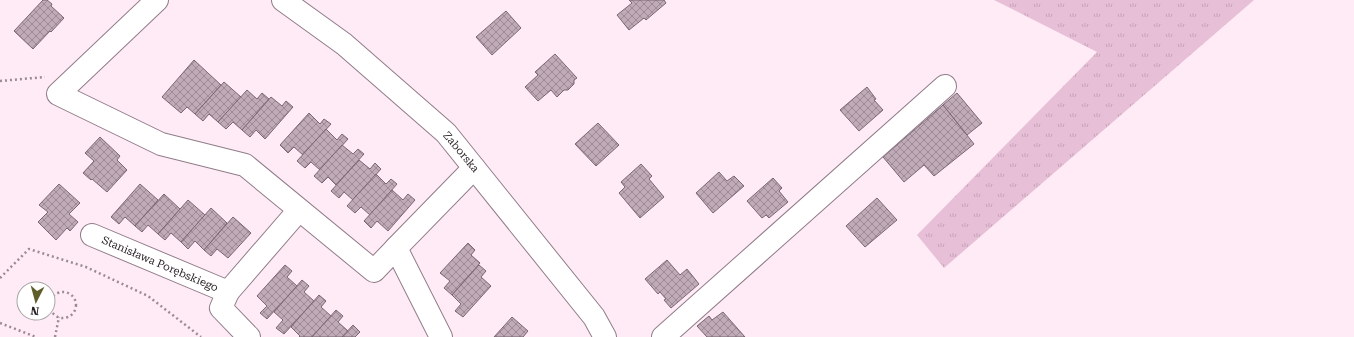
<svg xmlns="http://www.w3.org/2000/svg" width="1354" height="337" font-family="'Roboto Serif',serif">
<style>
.grass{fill:url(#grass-tufts)}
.building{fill:url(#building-cross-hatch);stroke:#7b6773}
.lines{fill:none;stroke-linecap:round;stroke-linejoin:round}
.minor-casing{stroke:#917c89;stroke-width:24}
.path{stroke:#998b93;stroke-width:2.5;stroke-dasharray:2 3;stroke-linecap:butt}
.minor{stroke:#fff;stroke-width:22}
.labels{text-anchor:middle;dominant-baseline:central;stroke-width:4;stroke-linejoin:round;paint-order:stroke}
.street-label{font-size:11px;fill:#271f24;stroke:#fff}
</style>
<defs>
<pattern id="grass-tufts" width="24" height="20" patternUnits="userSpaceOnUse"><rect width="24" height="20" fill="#e7bfd7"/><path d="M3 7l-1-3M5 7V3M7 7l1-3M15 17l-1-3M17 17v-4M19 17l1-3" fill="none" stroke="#c6a4b8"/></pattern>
<pattern id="building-cross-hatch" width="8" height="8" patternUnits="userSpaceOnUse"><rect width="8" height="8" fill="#c0aab7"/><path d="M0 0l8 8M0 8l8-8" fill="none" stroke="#9c8a95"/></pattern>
</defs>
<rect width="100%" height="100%" fill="#feebf6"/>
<polygon class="grass" points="994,0 1254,0 944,268 917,235 1097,52"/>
<g class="building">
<polygon points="43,0 47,0 52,4 51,6 64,18 51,32 50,31 33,49 14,31"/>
<polygon points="629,0 664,0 666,3 646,20 644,18 629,30 617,15 632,3"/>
<polygon points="506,11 521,28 492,55 476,37"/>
<polygon points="555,54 577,78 574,80 574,84 568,90 564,90 557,97 551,90 538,101 525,87 538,75 535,72"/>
<polygon points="194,60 221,85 195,114 187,107 181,113 162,97"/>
<polygon points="224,82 241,97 218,122 209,114 203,121 195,114"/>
<polygon points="867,87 876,99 874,100 883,110 859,131 840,110"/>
<polygon points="247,90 257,99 262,93 269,99 242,130 233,122 226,129 218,122"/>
<polygon points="957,93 982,123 967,135 943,105"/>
<polygon points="271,97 282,106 286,101 293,107 265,139 256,130 250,137 242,130"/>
<polygon points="943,105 974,144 934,176 924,165 904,182 883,157"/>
<polygon points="309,113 320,124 324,119 331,124 303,155 294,147 288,153 280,145"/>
<polygon points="598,123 619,145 596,166 575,144"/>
<polygon points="326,129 337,140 342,134 348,139 320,170 311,162 305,168 297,161"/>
<polygon points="100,137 120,156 117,160 127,170 107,192 92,179 91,180 83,173 94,161 85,153"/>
<polygon points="342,145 353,154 358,149 364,154 336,185 328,177 322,183 314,176"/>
<polygon points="359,160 370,169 375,163 381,169 353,200 344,192 339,198 331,191"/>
<polygon points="641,164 652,176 649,179 664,197 640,218 619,193 625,187 621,182"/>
<polygon points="719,172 727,181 734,176 744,186 713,213 696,193"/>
<polygon points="376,174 386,184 391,179 397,184 370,215 361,207 355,213 347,206"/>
<polygon points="773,178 782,188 779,191 788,202 769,218 766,215 762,218 747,201"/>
<polygon points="59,184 80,203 69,214 78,222 70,231 67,228 56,240 38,222 48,212 39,205"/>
<polygon points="140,184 158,200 135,226 125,217 119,224 111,217"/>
<polygon points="392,190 403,200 408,194 415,200 388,231 377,221 371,228 364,221"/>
<polygon points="164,194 180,209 158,234 148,225 142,232 135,226"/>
<polygon points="877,198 897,220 865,247 846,226"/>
<polygon points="188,200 205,215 181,242 171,233 165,240 158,234"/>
<polygon points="211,208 227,223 204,250 195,241 188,249 181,242"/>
<polygon points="233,217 251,233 228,258 217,249 211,256 204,250"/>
<polygon points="468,243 475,250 471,255 480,263 452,295 444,288 450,281 440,273"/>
<polygon points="667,260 680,275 687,269 699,284 671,308 664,300 666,299 660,292 658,294 645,279"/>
<polygon points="285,265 292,271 287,277 297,286 267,319 260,313 267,306 257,296"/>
<polygon points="479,265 486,271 481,277 491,286 463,317 455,311 461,304 452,295"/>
<polygon points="302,280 309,286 304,292 314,301 284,334 276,328 283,320 274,312"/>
<polygon points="319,295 326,301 321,307 331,316 312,337 299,337 300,336 291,327"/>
<polygon points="336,310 343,316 338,322 348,331 342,337 312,337"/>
<polygon points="723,312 745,337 707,337 697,326 709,316 712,320"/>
<polygon points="512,317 528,331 523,337 494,337"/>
<polygon points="353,325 360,332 355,337 342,337"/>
</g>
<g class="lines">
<defs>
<g id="minor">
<polyline points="157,0 58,94 161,144 245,165 374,271 396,248 441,337"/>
<polyline points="283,0 344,44 446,133 594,317 605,337"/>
<polyline points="92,235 228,292 221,308 249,337"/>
<polyline points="396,248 474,168"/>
<polyline points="228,292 299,210"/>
<polyline points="663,337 945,86"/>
</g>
</defs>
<use href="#minor" class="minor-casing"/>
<g class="path">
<polyline points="0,81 45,77"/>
<polyline points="0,278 29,249 86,267 148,296 201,337"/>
<circle cx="63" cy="305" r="13"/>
<polyline points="0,323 36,337"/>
<polyline points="55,337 59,317"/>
</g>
<use href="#minor" class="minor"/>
</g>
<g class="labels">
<g class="street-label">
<text transform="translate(461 152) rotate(50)">Zaborska</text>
<text transform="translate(160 264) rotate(23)">Stanisława Porębskiego</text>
</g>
</g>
<g transform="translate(36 301) rotate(186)"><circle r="19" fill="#ffffff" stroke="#a9a5a7"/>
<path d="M0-3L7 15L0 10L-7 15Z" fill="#5f5e2b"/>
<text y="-6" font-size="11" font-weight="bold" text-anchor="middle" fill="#271f24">N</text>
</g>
</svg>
